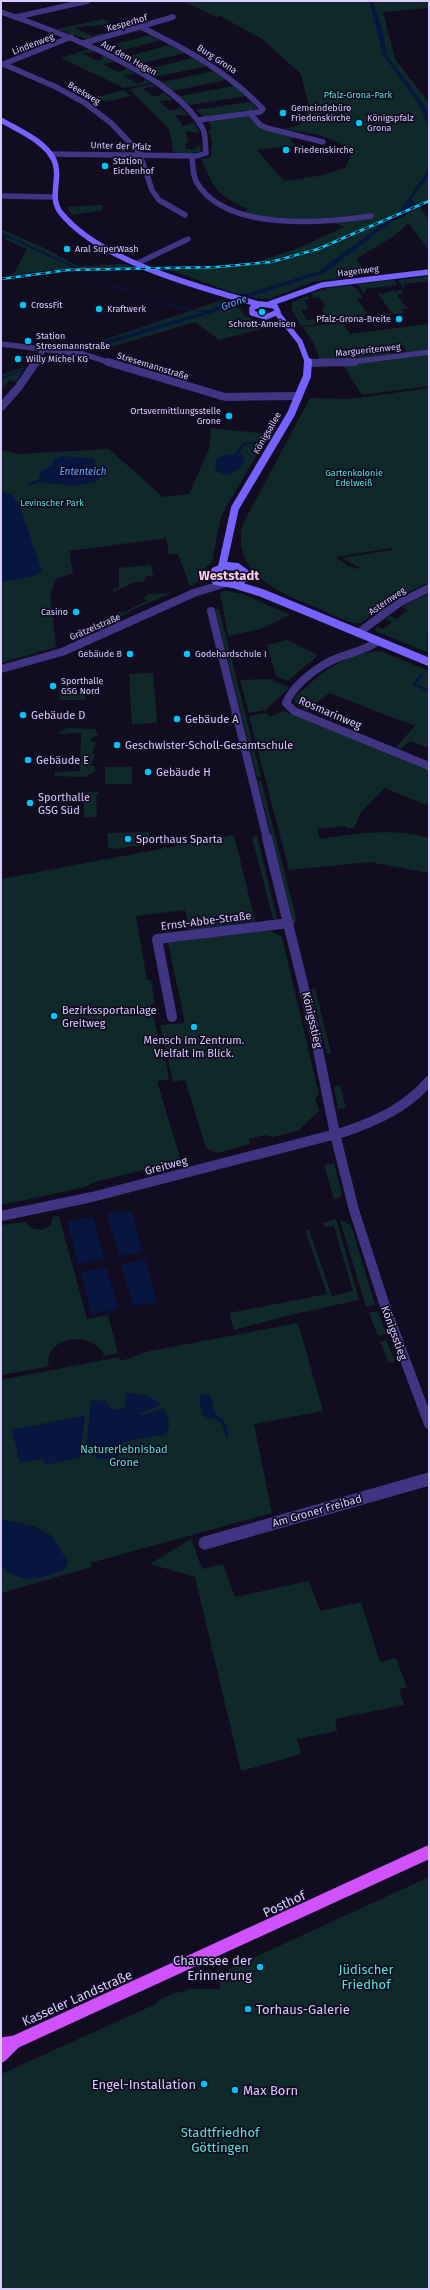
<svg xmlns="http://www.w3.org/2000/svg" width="430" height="2290" font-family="'Fira Sans',sans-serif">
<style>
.green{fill:#0f292b;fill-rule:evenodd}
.water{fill:#07163f}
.pier{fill:#120c21}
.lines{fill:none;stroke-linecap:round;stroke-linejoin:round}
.stream-far2{stroke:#07163f;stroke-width:2}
.stream-far1{stroke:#07163f;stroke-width:2.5}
.stream{stroke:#07163f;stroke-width:3.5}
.street-far3{stroke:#3f3582;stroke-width:5.5}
.street-far2{stroke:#3f3582;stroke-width:8}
.street-far1{stroke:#3f3582;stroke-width:10}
.street{stroke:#3f3582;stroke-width:13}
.secondary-far1{stroke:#7662ff;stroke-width:5.5}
.secondary{stroke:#7662ff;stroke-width:8}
.primary{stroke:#d052ff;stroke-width:13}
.rail-casing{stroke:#00c5f6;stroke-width:2.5}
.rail{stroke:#120c21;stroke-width:1.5;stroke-dasharray:5;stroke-linecap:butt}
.poi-dot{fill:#00c5f6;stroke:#120c21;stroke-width:1.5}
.labels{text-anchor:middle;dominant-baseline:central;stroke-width:3.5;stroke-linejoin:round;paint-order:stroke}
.far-street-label{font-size:9px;fill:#d7cbff;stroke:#120c21}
.far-park-label{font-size:9px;fill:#53e4ce;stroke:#120c21}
.far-poi-label{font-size:9px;fill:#d7cbff;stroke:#120c21;text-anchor:start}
.far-water-label{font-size:10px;font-style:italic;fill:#59a2ff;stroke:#120c21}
.street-label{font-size:11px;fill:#d7cbff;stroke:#120c21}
.poi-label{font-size:11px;fill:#d7cbff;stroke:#120c21;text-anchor:start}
.park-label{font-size:11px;fill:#53e4ce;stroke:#120c21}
.far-district-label{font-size:13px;font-weight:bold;fill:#ffcde8;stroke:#120c21}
.near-street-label{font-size:13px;fill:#d7cbff;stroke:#120c21}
.near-poi-label{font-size:13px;fill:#d7cbff;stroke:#120c21;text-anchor:end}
.near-park-label{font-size:13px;fill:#53e4ce;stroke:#120c21}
</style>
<rect width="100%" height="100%" fill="#120c21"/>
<g class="green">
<path d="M183 1H429V8L383 12 395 59 429 103V199L422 203 420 208 429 220V252L409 223 394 236 356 259 366 275 312 282 270 299 254 298 245 294H236L165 268 253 263 296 249 344 227C327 218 309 221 290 220 274 219 259 216 244 212L248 209C218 196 214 189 201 159L211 157 212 143 209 130 212 129 209 121 250 116 255 123 299 137 290 139 295 145 257 150 284 181 318 176 345 168 351 154C335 134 307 133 284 129L299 125 306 116 304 108 309 107 301 74 262 39 220 16 216 17Z"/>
<path d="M103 19 124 30 115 31 104 26 106 24C95 27 86 25 75 28L92 36 103 33 106 35 86 39 57 29Z"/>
<polygon points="140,30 142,31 161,40 112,53 108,51 121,48 115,44 150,35 141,31 105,39"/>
<polygon points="161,41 185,53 134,65 114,54 123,58 168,45"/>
<polygon points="89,49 95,52 82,53 97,61 104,59 101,57 104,56 116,62 103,64 118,72 125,70 125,67 136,74 123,75 137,84 144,82 143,81 145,79 150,83 124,88 61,58"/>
<polygon points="187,54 208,66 154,77 136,66 145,70 192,58"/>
<polygon points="208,67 227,80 172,91 155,78 163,82 213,71"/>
<polygon points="229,82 246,96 189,105 173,92 181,96 233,86"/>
<polygon points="152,84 156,87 142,88 154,97 164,93 173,100 159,101 170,111 178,109 177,108 180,107 189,115 175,115 183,126 192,124 193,122 200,133 186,131 188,143 185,143 186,149 196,149 195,146 201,146 200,152 174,154 169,129 129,89"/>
<polygon points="123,90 131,96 105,102 98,97"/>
<polygon points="246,97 258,109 204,117 190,105 196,110 250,102"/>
<polygon points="103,205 102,210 72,215 67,207"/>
<polygon points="1,229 46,249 78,266 125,264 134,268 50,270 7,276 14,273 27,249 5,239 8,238 1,235"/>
<polygon points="429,276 427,281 404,284 405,287 403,287 398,280"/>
<polygon points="394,280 397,285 365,289 366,292 363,292 358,284"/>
<polygon points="351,285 357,289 363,298 357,299 366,312 371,313 363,314 364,317 374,316 301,326 292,310 292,303 307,296 310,299 304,300 309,309 301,310 307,320 326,318 322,310 324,309 323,307 325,305 319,297 314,298 311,293 329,288"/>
<polygon points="401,289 403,293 397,295 406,307 412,308 402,309 404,313 379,316 377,312 382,315 392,313 377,292 383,294 393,290 395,292"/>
<polygon points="222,300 239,308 245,316 273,326 219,340 195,322 98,351 77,349"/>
<polygon points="342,322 350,334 429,324 429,349 407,352 403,346 387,348 391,354 345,360 320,360 314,344 303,327"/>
<polygon points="429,354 429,386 362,395 343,365"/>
<polygon points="26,366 16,382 10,380 1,390 1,375"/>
<path d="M429 388V582L392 600 361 623H357C345 622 331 614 320 609 284 595 229 573 243 524L310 398 350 399ZM391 548 392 550 342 558 360 568 359 569 348 566 336 557Z"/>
<polygon points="211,428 269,434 225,509 220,520 212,562 202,571 200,580 191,586 189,584 178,554 169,554 166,538 69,551 73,573 56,579 50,594 56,647 1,663 1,450 18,454 109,449 163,497 189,494 209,449"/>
<polygon points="151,565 153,576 147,576 143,582 135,582 114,592 114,589 106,590 119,588 119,568"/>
<polygon points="229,570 236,571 239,577 230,581 220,577 220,573"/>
<polygon points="225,591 243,594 290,615 261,629 228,636 220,592"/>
<polygon points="172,593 136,608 115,620 114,618 118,612 125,612 148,600 142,599 149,594"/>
<polygon points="429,593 427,652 377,632 375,629 377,627 383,629 392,622 385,619 390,616 396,619 408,610 402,607"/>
<polygon points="215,609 219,609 261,777 257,777"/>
<polygon points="287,640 318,655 288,681 276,676 267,645"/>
<path d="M380 651 429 671V748L410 741 401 749 396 747 415 726 329 693 307 711 295 703V697C324 671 340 656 380 651Z"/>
<polygon points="153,673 157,723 132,724 129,674"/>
<polygon points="270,679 289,688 266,710 249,713 240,680"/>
<polygon points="84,691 86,700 60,700 59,693"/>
<path d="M283 711 429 769V801L426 805 385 788 361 812 354 828H347L346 826 317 829 320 839C356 833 394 828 429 838V873L370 862 289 870 249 716 266 713 270 717Z"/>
<polygon points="67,728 95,729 98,735 91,738 91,741 96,743 92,753 95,755 91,765 95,767 95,771 85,777 55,776 55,772 80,771 81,733 57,734"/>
<rect x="105" y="767" width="27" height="17"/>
<polygon points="261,780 297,922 293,922 258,782"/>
<polygon points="84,792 98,792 99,795 96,795 97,817 84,817"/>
<polygon points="149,832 149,844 113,849 108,847 107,833"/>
<polygon points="234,835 255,921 189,930 185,910 136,916 147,980 151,980 155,1004 151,1005 163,1061 166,1061 169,1079 157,1081 181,1161 95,1182 85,1187 1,1205 1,879"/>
<polygon points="257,835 277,919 276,920 273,918 252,838"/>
<polygon points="270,930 282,937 319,1095 315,1098 319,1111 298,1131 273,1137 265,1135 249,1139 250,1144 217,1153 206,1148 185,1080 173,1082 160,1025 185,1023 168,943"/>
<polygon points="315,988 331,1054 327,1054 311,989"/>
<polygon points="340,1085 346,1108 338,1109 334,1086"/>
<polygon points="334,1163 342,1196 334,1199 324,1165"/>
<path d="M59 1216 87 1319 108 1315 118 1353 100 1357 104 1354C92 1331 46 1335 48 1365L52 1366 1 1375V1225L25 1222 31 1228 42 1230 51 1225 53 1217Z"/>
<polygon points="336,1219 359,1300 290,1315 234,1330 229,1313 327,1294 305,1230 309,1230 332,1296 353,1291 334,1226 325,1227 323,1223"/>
<polygon points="340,1220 351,1225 375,1305 366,1307"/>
<polygon points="378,1311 386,1334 378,1336 369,1313"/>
<polygon points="298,1323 323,1411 254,1424 272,1513 90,1563 92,1567 1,1593 1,1565 8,1572 35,1527 1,1519 1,1380 119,1357 121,1361 150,1351"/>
<polygon points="386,1340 395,1361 389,1363 380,1342"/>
<polygon points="191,1539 202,1569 223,1564 235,1597 309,1581 320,1611 361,1602 380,1662 396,1658 407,1687 399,1689 404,1705 335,1719 337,1731 297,1739 301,1754 241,1771 195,1577 150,1564"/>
<polygon points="429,1877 429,2289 1,2289 1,2074 156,2004 157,2001 177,1992 179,1993 188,1989 220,1989 220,1983 229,1969"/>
</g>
<g class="water">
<polygon points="369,1 373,1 383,33 387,55 425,106 429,115 429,127 417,101 383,55"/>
<path d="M429 169V176L411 199 417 205 396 218 326 272 256 295 234 306 23 370 1 380V377L77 349 204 312C179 311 120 292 99 278L148 299 195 310H209L246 294 319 271 400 211Z"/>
<polygon points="237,454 243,456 245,460 239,469 228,475 215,471 216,460 223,455"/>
<polygon points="62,456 94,459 96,466 101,469 102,475 98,481 77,486 39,482 40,472 52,465 54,459"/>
<path d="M1 492C11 492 15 498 20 506L42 571 31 577 1 582Z"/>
<polygon points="131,1210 143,1252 119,1256 107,1214"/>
<polygon points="93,1217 104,1259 78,1264 67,1221"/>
<polygon points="145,1259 157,1302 133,1306 121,1264"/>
<polygon points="106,1267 118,1309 92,1314 80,1272"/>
<path d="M126 1393C138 1393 153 1396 161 1405L140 1413 142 1415 163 1408C169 1420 174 1427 162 1437L157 1435 120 1443 118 1459H98L86 1450 91 1400 106 1401 111 1410 125 1407Z"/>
<polygon points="207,1394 211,1396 214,1411 217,1417 211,1419 203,1416 200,1405 200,1396"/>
<polygon points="85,1415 80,1458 45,1465 43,1459 20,1463 12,1430"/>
<path d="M1 1519 35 1527 52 1536 68 1562 64 1570C39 1578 22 1587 1 1565Z"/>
</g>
<polygon class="pier" points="417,205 419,207 399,219 382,222 390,216"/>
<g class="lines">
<polyline class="stream-far2" points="1,233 76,268"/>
<g class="stream-far1">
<polyline points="238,457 237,454 243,444 262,442"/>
<polyline points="29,485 42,479"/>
<polyline points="421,676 414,684 429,691"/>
</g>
<polyline class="stream" points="216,1417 224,1424 227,1435"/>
<g class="street-far3">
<path d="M1 12C59 32 173 73 203 129 206 135 205 146 206 153L197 156 50 154"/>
<polyline points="16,17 88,1"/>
<path d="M141 27C186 49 228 72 263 109L260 112 199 120"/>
<polyline points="84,43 173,17"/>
<polyline points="3,64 56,87 85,103 111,123 139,152 152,190 159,200 185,215"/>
<polyline points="1,65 71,37"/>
<polyline points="250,113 260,125 267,128 323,142"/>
<path d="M192 156C193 164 192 175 197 183 227 232 323 223 371 216"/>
<polyline points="1,196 53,197"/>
<polyline points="138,263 188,239"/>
<polyline points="1,344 83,354 111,363"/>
<polyline points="35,363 44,349"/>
<polyline points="324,363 351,362 429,352"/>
</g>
<g class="street-far2">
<polyline points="108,362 225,397 299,396"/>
<polyline points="308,363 354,362"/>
<polyline points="1,407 18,388 36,362"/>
<polyline points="211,611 267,839"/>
<polyline points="358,633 399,603 429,588"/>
<path d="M378 641C366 650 354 652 340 657 321 664 294 683 286 703L294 711 429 766"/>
<polyline points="1,669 62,652 194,593 223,584"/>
</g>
<g class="street-far1">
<polyline points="267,838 313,1025 335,1134 354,1210 385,1306 429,1424"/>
<polyline points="172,1017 157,939 289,923"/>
<path d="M1 1216 92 1197 344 1132C376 1121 406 1108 429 1081"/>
</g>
<polyline class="street" points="205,1543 429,1479"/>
<g class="secondary-far1">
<path d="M1 120C18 130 45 141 54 160 62 178 48 197 61 213 101 262 199 287 258 304"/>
<polygon points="261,304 275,306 278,312 266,317 252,313 252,308"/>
<polyline points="269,304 322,285 429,272"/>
<polyline points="277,313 300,342 308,363"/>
</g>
<g class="secondary">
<polygon points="228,566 237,567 245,573 245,578 233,584 216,581 213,575 215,571"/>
<polyline points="222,567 235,508 291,414 307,376 308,362"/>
<polyline points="233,584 262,593 429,662"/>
</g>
<g class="primary">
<polyline points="1,2044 15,2042 429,1852"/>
<polyline points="1,2056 15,2042"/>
</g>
<defs>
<polyline id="rail" points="1,279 68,270 217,267 271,262 318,249 429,201"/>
</defs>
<use href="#rail" class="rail-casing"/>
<use href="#rail" class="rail"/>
</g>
<g class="poi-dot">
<circle cx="283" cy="113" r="4"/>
<circle cx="359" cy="123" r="4"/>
<circle cx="286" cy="150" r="4"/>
<circle cx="105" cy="166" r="4"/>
<circle cx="67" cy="249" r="4"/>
<circle cx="23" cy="305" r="4"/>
<circle cx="99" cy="309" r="4"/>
<circle cx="262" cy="312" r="4"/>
<circle cx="399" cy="319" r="4"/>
<circle cx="28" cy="341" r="4"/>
<circle cx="18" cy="359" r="4"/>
<circle cx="229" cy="416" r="4"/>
<circle cx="76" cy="612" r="4"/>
<circle cx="130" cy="654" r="4"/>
<circle cx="187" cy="654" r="4"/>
<circle cx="53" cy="686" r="4"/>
<circle cx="23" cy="715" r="4"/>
<circle cx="177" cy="719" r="4"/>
<circle cx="117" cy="745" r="4"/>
<circle cx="28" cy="760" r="4"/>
<circle cx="148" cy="772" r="4"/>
<circle cx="30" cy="803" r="4"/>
<circle cx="128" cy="839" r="4"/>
<circle cx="54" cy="1016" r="4"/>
<circle cx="194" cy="1027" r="4"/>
<circle cx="260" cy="1967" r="4"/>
<circle cx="248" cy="2009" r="4"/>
<circle cx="204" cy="2084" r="4"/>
<circle cx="235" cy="2090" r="4"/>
</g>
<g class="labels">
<g class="far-street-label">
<text transform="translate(127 23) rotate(-16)">Kesperhof</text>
<text transform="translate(33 44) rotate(-21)">Lindenweg</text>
<text transform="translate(129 58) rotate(29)">Auf dem Hagen</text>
<text transform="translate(217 59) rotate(33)">Burg Grona</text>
<text transform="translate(84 93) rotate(31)">Beekweg</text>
<text transform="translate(121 146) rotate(2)">Unter der Pfalz</text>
<text transform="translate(358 271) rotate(-7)">Hagenweg</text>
<text transform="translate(368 350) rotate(-6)">Margueritenweg</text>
<text transform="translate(153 366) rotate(17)">Stresemannstraße</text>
<text transform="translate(267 433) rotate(-60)">Königsallee</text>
<text transform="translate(387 601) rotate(-34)">Asternweg</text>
<text transform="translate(95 627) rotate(-23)">Grätzelstraße</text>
</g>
<g class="far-park-label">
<text x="358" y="95">Pfalz-Grona-Park</text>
<text x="354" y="473">Gartenkolonie<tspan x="354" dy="10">Edelweiß</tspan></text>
<text x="52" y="503">Levinscher Park</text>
</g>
<g class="far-poi-label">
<text x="291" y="108">Gemeindebüro<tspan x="291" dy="10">Friedenskirche</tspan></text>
<text x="367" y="118">Königspfalz<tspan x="367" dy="10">Grona</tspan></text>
<text x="294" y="150">Friedenskirche</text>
<text x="113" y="161">Station<tspan x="113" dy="10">Eichenhof</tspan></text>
<text x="75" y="249">Aral SuperWash</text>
<text x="31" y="305">CrossFit</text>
<text x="107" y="309">Kraftwerk</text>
<text x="391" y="319" text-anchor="end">Pfalz-Grona-Breite</text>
<text x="262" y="324" text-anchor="middle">Schrott-Ameisen</text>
<text x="36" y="336">Station<tspan x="36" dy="10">Stresemannstraße</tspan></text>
<text x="26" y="359">Willy Michel KG</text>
<text x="221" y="411" text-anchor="end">Ortsvermittlungsstelle<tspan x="221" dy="10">Grone</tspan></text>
<text x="68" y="612" text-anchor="end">Casino</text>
<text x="122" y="654" text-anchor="end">Gebäude B</text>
<text x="195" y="654">Godehardschule I</text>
<text x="61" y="681">Sporthalle<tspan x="61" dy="10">GSG Nord</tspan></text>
</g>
<g class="far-water-label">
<text transform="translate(234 303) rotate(-21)">Grone</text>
<text x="83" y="472">Ententeich</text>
</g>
<g class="street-label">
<text transform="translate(330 713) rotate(23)">Rosmarinweg</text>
<text transform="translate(206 921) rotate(-7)">Ernst-Abbe-Straße</text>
<text transform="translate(312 1020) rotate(77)">Königsstieg</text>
<text transform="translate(166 1166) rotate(-15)">Greitweg</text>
<text transform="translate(394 1333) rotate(70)">Königsstieg</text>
<text transform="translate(317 1511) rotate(-16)">Am Groner Freibad</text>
</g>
<g class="poi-label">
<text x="31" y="715">Gebäude D</text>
<text x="185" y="719">Gebäude A</text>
<text x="125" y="745">Geschwister-Scholl-Gesamtschule</text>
<text x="36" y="760">Gebäude E</text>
<text x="156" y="772">Gebäude H</text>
<text x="38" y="797">Sporthalle<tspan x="38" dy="13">GSG Süd</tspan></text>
<text x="136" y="839">Sporthaus Sparta</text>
<text x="62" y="1010">Bezirkssportanlage<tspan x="62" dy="13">Greitweg</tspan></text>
<text x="194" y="1040" text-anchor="middle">Mensch im Zentrum.<tspan x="194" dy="13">Vielfalt im Blick.</tspan></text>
</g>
<g class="park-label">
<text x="124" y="1449">Naturerlebnisbad<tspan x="124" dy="13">Grone</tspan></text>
</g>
<g class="far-district-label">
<text x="229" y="575">Weststadt</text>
</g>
<g class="near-street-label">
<text transform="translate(284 1904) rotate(-25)">Posthof</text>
<text transform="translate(77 1998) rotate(-24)">Kasseler Landstraße</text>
</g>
<g class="near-poi-label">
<text x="252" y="1960">Chaussee der<tspan x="252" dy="15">Erinnerung</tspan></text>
<text x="256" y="2009" text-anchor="start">Torhaus-Galerie</text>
<text x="196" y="2084">Engel-Installation</text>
<text x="243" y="2090" text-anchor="start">Max Born</text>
</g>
<g class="near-park-label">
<text x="366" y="1969">Jüdischer<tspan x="366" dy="15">Friedhof</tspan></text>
<text x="220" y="2132">Stadtfriedhof<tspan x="220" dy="15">Göttingen</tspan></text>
</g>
</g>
<rect width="430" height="2290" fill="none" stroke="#d7cbff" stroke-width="4"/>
</svg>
